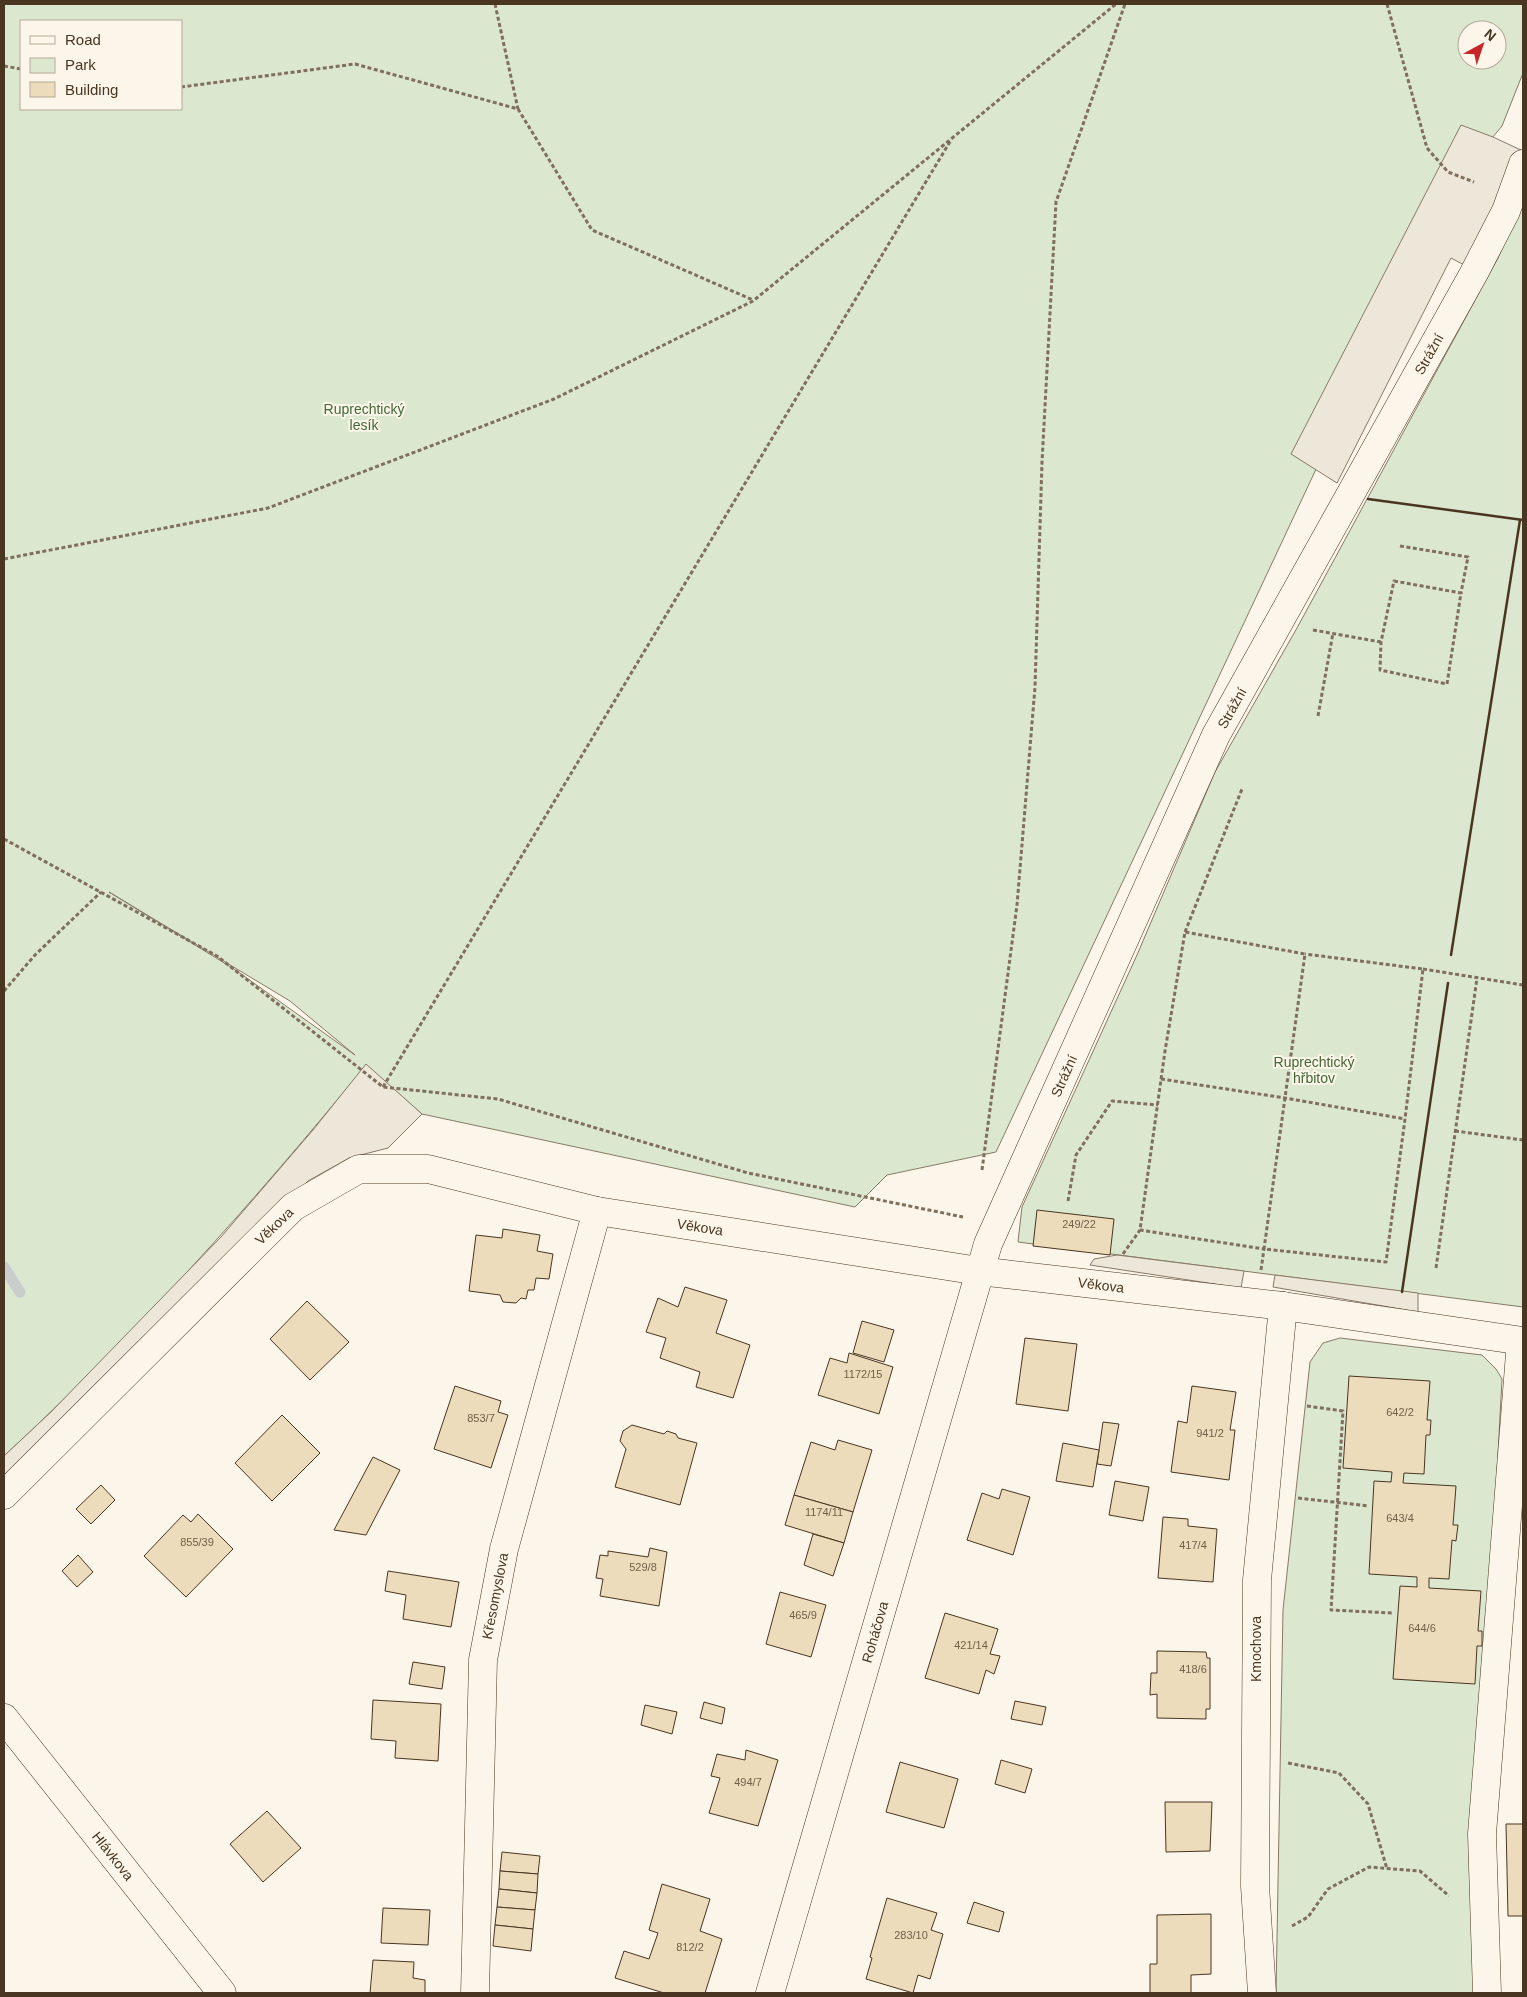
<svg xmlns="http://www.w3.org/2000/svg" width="1527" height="1997" font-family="Helvetica,sans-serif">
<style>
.green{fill:#dce7d0;stroke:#887966;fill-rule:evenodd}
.parking{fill:#ede7d9;stroke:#887966}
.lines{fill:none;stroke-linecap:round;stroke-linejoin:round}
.stream{stroke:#c9cecd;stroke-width:11}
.building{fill:#ecdcbc;stroke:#4a3520}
.minor-casing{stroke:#4a3520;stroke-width:29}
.path{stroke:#7f6f5c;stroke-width:3;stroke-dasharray:4 2.5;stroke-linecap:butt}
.minor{stroke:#fbf6e9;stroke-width:28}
.wall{stroke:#4a3520;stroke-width:2.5}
.labels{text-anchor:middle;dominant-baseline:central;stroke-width:4;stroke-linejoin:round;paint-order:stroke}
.number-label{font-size:11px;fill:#725f47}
.street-label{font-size:14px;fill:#4a3520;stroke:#fbf6e9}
.park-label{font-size:14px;fill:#436837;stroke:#fbf6e9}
</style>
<rect width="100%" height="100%" fill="#fbf6e9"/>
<g class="green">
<path d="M4 4H1523V73L1502 126 1445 194 996 1152 887 1175 855 1207 422 1114 366 1065C254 1202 135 1335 4 1456ZM21 21H181V109H21ZM1467 30H1497V60H1467ZM109 892 290 1001 355 1055 234 969Z"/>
<polygon points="1523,200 1523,1307 1018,1242 1022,1207 1137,955 1215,772 1297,628 1498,258"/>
<polygon points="1340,1338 1482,1355 1496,1369 1502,1379 1493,1549 1477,1993 1276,1993 1283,1610 1310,1362 1323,1343"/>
</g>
<g class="parking">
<polygon points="1461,125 1493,137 1523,151 1470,268 1451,258 1337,483 1291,454"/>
<polygon points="366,1064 422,1114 388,1148 349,1158 308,1181 222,1264 4,1484 4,1456 52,1411 221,1237 313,1130"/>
<polygon points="1117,1255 1244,1271 1241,1288 1090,1265 1094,1259"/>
<polygon points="1275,1275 1418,1293 1418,1312 1273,1287"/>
</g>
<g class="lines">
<polyline class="stream" points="4,1267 20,1292"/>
</g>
<g class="building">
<polygon points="1037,1210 1114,1219 1110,1255 1033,1246"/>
<polygon points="503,1229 540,1235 537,1251 553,1254 549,1279 536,1278 534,1290 528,1290 526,1299 521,1298 516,1303 503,1302 500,1295 469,1291 476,1235 502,1238"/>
<polygon points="685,1287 727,1300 716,1333 750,1345 733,1398 696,1387 700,1372 660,1358 666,1338 646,1332 658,1298 678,1307"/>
<polygon points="307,1301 349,1342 310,1380 270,1339"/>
<polygon points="862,1321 894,1330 884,1362 853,1353"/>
<polygon points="1025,1338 1077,1344 1068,1411 1016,1404"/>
<polygon points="849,1353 893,1367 879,1414 818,1395 830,1358 847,1363"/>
<polygon points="1349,1376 1430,1381 1427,1420 1431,1420 1430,1435 1426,1435 1424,1474 1404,1473 1403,1483 1456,1486 1453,1525 1458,1525 1456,1541 1452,1540 1449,1579 1429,1578 1429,1588 1481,1591 1478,1631 1482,1631 1482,1646 1477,1646 1475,1684 1393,1679 1400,1586 1417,1587 1417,1577 1369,1574 1374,1481 1391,1482 1392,1472 1343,1468"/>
<polygon points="455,1386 501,1401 498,1412 508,1415 491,1468 434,1449"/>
<polygon points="1192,1386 1236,1392 1230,1430 1235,1430 1229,1480 1171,1472 1178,1421 1187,1423"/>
<polygon points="282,1415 320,1453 272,1501 235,1463"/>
<polygon points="1103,1422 1119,1424 1111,1466 1097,1464"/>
<polygon points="632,1425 664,1434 667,1431 676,1434 678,1438 697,1443 680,1505 615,1487 626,1449 620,1441 623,1431"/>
<polygon points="838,1440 872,1450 853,1512 794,1495 811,1442 835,1450"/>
<polygon points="1063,1443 1099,1450 1093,1487 1056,1481"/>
<polygon points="373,1457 400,1470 366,1535 334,1530"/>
<polygon points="1115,1481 1149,1487 1143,1521 1109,1515"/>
<polygon points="101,1485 115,1500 91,1524 76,1509"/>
<polygon points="1002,1489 1030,1497 1013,1555 967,1540 982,1493 999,1499"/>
<polygon points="794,1495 853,1512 844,1543 785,1525"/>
<polygon points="198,1514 233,1549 186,1597 144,1556 183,1515 191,1522"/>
<polygon points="1163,1517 1188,1519 1188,1526 1217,1529 1213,1582 1158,1578"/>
<polygon points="813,1534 844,1543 833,1576 804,1565"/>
<polygon points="650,1548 667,1552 659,1606 600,1596 603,1579 596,1578 600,1555 608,1556 608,1551 648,1557"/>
<polygon points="78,1555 93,1572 77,1587 62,1571"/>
<polygon points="388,1571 459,1582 451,1627 403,1619 406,1595 385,1591"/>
<polygon points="780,1592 826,1605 811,1657 766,1644"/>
<polygon points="945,1613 998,1629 990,1654 1000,1656 994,1674 986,1670 979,1694 925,1678"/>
<polygon points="1157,1651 1206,1652 1207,1658 1210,1658 1210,1709 1206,1709 1206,1719 1157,1718 1157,1694 1150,1695 1151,1673 1157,1673"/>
<polygon points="413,1662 445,1667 442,1689 409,1684"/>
<polygon points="373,1700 441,1704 438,1761 395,1758 396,1741 371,1739"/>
<polygon points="1015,1701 1046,1707 1042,1725 1011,1719"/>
<polygon points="704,1702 725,1708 722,1724 700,1718"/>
<polygon points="645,1705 677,1712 672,1734 641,1725"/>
<polygon points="746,1750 778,1760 758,1826 709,1813 720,1778 711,1776 717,1754 745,1760"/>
<polygon points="1001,1760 1032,1769 1025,1793 995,1784"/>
<polygon points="900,1762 958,1779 944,1828 886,1812"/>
<polygon points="1165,1802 1212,1802 1210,1851 1166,1852"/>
<polygon points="267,1811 301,1848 263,1882 230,1844"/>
<polygon points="1506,1824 1523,1824 1523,1916 1508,1916"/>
<polygon points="502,1852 540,1856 538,1874 500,1871"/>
<polygon points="500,1871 538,1874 537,1893 499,1889"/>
<polygon points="662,1884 710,1899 700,1931 722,1939 705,1993 664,1993 615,1978 624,1951 649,1959 658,1933 649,1930"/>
<polygon points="499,1889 537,1893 535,1910 497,1907"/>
<polygon points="887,1898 937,1913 931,1930 943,1934 930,1979 918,1975 913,1993 866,1979 872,1958 870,1957"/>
<polygon points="974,1902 1004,1912 999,1932 967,1923"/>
<polygon points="497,1907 535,1910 533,1929 495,1925"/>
<polygon points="383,1908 430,1910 428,1945 381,1943"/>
<polygon points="1211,1914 1211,1974 1191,1975 1191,1993 1150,1993 1150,1964 1157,1964 1157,1915"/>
<polygon points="495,1925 533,1929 531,1951 493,1946"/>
<polygon points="373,1960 414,1962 413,1978 425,1980 425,1993 370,1993"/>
</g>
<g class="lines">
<defs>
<g id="minor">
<polyline points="4,1495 293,1207 359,1169 428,1169 597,1211 979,1271 1283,1306 1523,1341"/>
<polyline points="4,1718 222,1993"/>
<polyline points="475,1993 483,1660 504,1549 597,1211"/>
<polyline points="770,1993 988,1244 1216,735 1474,273 1506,211 1523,164"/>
<polyline points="1262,1993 1255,1886 1257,1580 1283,1306"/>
<polyline points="1487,1993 1482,1834 1521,1341"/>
</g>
</defs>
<use href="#minor" class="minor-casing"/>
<g class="path">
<polyline points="495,4 518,109"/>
<polyline points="1387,4 1427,148 1448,172 1474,182"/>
<polyline points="4,66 21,69"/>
<polyline points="181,87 355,64 518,109 592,230 753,300"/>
<polyline points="1400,546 1468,557 1461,593"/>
<polyline points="4,559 268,508 554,399 753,301 1116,4"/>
<polygon points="1394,581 1461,593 1447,684 1380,670 1381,642"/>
<polyline points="1313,630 1381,642"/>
<polyline points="1318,716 1333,633"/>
<polyline points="4,839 217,956 383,1087 498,1099 748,1173 963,1217"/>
<polyline points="1185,932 1242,789"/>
<polyline points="1423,969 1523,985"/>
<polyline points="4,991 35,955 101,892"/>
<polyline points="1161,1079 1285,1098 1405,1119"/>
<polyline points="383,1087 951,140"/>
<polyline points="1455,1131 1523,1140"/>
<polyline points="982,1170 1017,905 1035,687 1042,462 1056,202 1125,4"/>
<polyline points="1068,1201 1076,1155 1112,1101 1158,1105"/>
<polyline points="1123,1254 1140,1230"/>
<polyline points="1436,1268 1477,978"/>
<polyline points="1261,1270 1264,1249 1140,1230 1165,1051 1185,932 1305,954 1264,1249 1386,1262 1405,1119 1423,969 1305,954"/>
<polyline points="1307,1406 1343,1411 1331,1610 1392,1613"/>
<polyline points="1298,1498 1369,1506"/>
<polyline points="1288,1763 1339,1773 1368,1804 1387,1869"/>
<polyline points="1292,1926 1308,1917 1328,1889 1369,1867 1420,1871 1449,1896"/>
</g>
<use href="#minor" class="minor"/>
<g class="wall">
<polyline points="1368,499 1523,520"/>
<polyline points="1451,955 1520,520"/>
<polyline points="1402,1292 1448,983"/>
</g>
</g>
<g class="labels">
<g class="number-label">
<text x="1079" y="1224">249/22</text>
<text x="863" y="1374">1172/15</text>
<text x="1400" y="1412">642/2</text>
<text x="481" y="1418">853/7</text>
<text x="1210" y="1433">941/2</text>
<text x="824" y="1512">1174/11</text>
<text x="1400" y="1518">643/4</text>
<text x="197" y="1542">855/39</text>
<text x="1193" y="1545">417/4</text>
<text x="643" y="1567">529/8</text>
<text x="803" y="1615">465/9</text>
<text x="1422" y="1628">644/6</text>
<text x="971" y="1645">421/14</text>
<text x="1193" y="1669">418/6</text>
<text x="748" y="1782">494/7</text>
<text x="911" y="1935">283/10</text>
<text x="690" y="1947">812/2</text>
</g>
<g class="street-label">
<text transform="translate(1429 354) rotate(-61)">Strážní</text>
<text transform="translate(1232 708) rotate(-61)">Strážní</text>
<text transform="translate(1064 1076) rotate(-66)">Strážní</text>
<text transform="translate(274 1226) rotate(-44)">Věkova</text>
<text transform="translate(700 1227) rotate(9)">Věkova</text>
<text transform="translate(1101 1285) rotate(7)">Věkova</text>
<text transform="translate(495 1596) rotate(-79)">Křesomyslova</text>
<text transform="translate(875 1632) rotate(-74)">Roháčova</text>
<text transform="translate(1256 1649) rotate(-90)">Kmochova</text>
<text transform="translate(113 1856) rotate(52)">Hlávkova</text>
</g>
<g class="park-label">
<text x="364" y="409">Ruprechtický<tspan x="364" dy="16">lesík</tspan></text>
<text x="1314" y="1062">Ruprechtický<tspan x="1314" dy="16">hřbitov</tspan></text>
</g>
</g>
<rect width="1527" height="1997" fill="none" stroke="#4a3520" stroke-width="10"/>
<rect x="20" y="20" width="162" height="90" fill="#fbf6e9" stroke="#b4a999"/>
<rect x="30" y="36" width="25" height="8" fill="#fbf6e9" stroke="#b4a999"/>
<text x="65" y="45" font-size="15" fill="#4a3520">Road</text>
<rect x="30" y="58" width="25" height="15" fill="#dce7d0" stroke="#b4a999"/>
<text x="65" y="70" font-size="15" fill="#4a3520">Park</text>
<rect x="30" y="82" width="25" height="15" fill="#ecdcbc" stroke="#b4a999"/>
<text x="65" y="95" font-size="15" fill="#4a3520">Building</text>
<g transform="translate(1482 45) rotate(40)"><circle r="24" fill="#fbf6e9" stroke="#b4a999"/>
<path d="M0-4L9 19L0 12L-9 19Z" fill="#c62828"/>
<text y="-8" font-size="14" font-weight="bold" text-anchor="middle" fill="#4a3520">N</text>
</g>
</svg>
